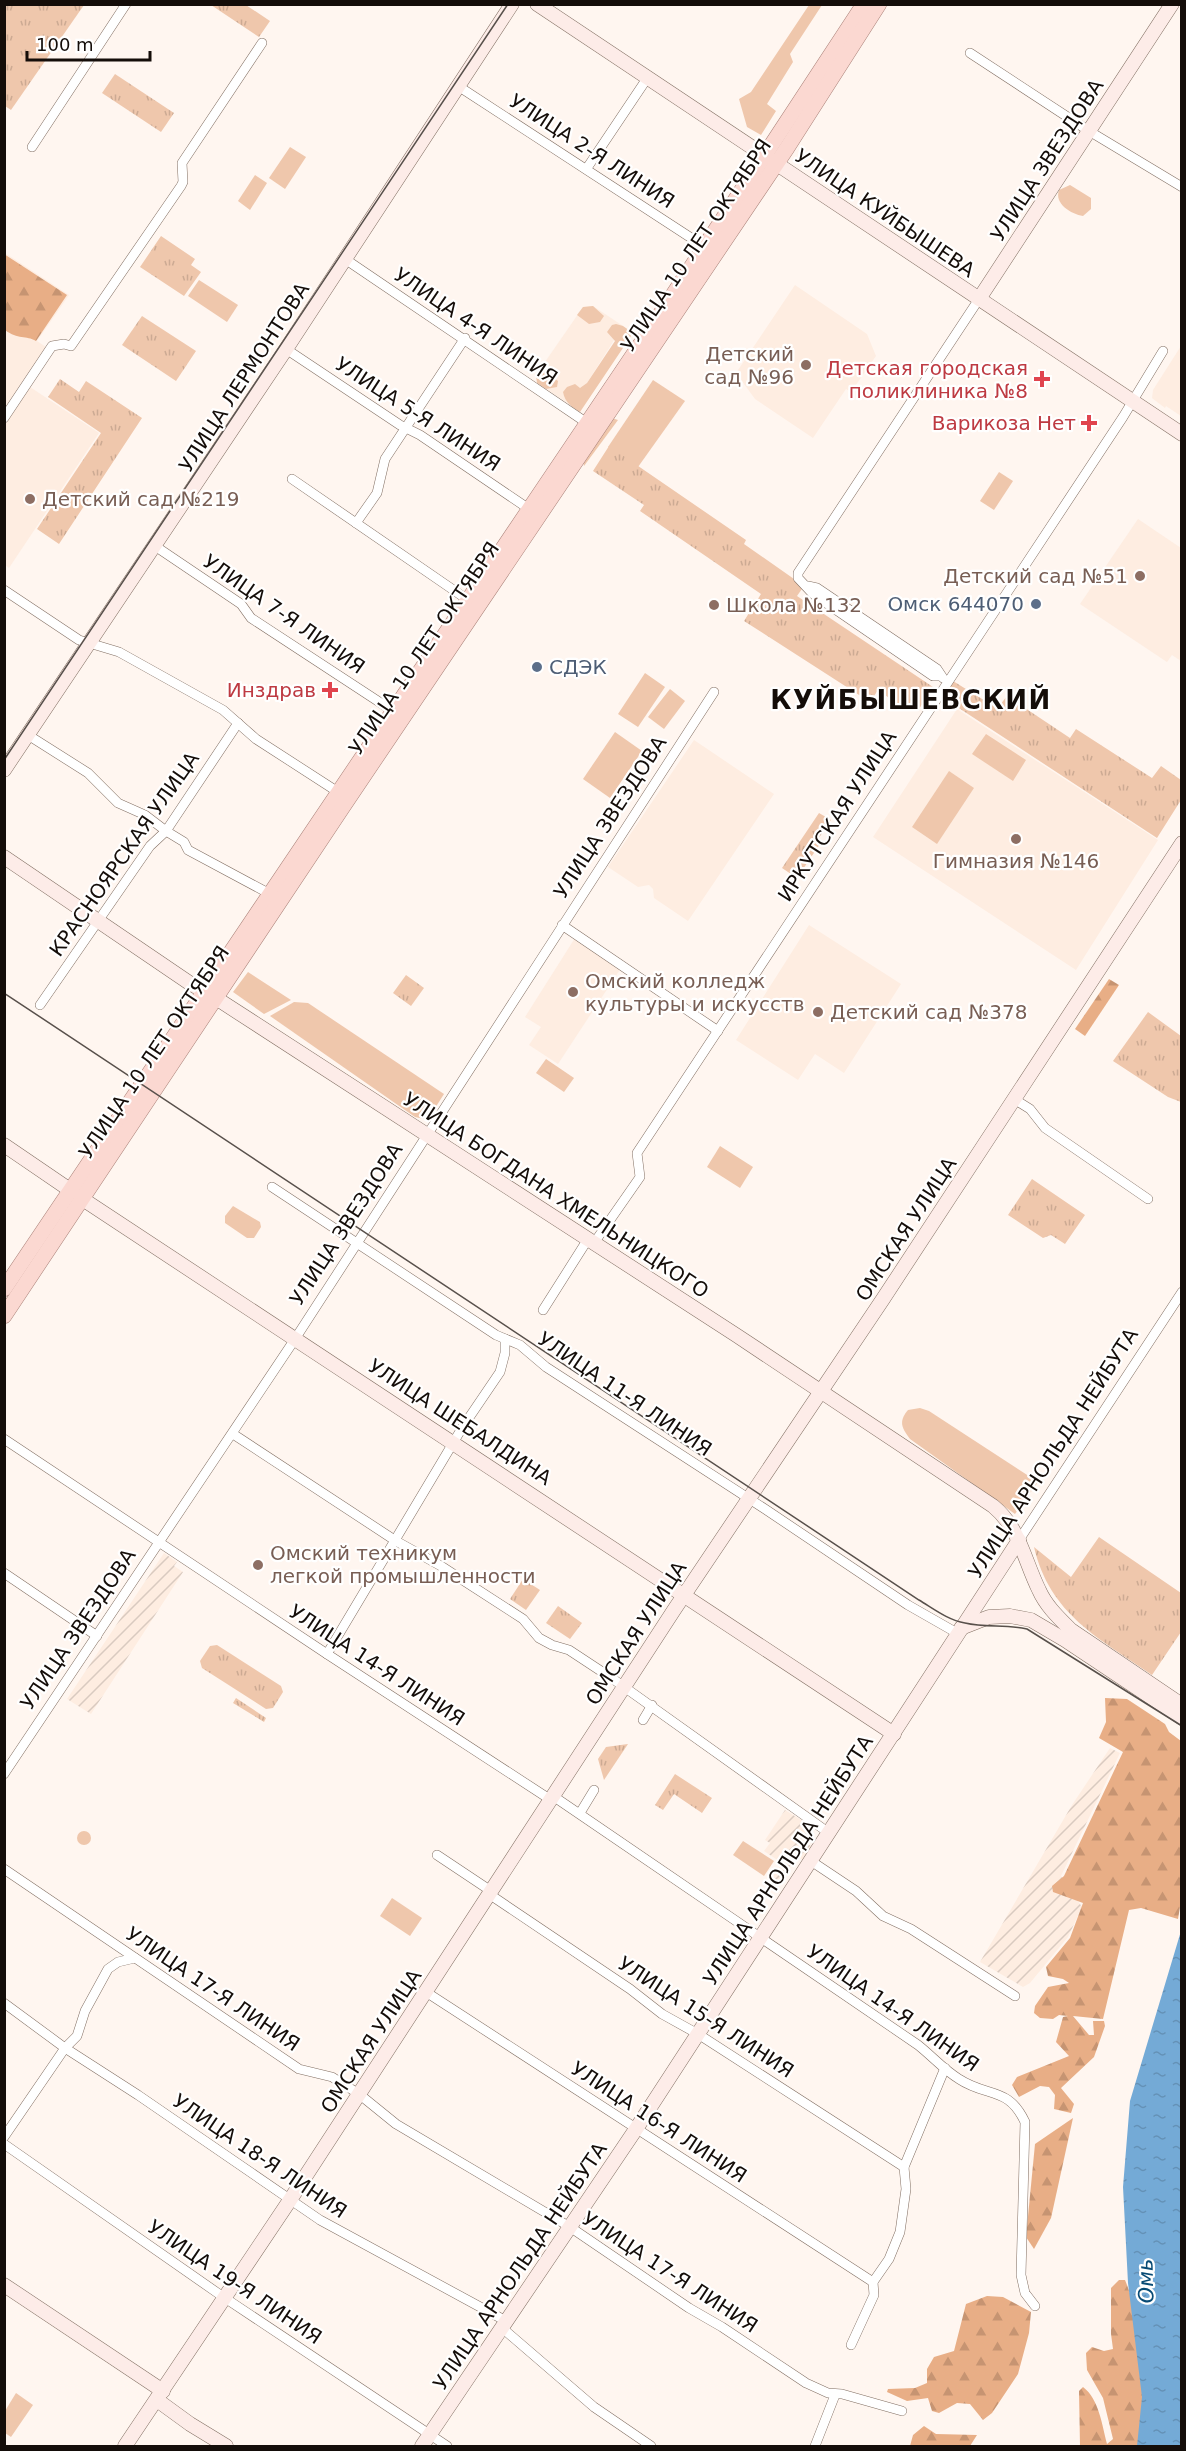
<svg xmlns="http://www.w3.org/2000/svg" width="1186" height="2451" font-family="'DejaVu Sans',sans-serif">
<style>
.built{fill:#feede1}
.industrial{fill:url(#industrial-furrows)}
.grass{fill:#efc7ac}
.forest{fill:url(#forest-firs)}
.park{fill:url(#park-tufts)}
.water{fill:url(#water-ripples)}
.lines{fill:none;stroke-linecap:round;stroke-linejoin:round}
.street-casing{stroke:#826f63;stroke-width:10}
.secondary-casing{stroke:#826f63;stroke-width:15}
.primary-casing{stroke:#a98078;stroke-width:16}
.street{stroke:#fff;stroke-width:9}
.secondary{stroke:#fdece8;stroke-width:14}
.primary{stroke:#fbd8d1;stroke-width:15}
.tram{stroke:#58504b;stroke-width:1.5}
.education-dot{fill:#8d6e63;stroke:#fff;stroke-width:2}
.health-dot{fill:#e0444e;stroke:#fff;stroke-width:2}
.service-dot{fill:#5c6f8a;stroke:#fff;stroke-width:2}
.labels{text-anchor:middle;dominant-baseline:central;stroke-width:4.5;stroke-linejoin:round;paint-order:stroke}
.street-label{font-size:20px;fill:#140d09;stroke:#fff}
.education-label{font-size:20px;fill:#785e54;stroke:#fff;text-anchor:start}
.health-label{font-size:20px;fill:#be3a42;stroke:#fff;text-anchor:end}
.service-label{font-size:20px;fill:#4e5e75;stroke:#fff;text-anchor:end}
.water-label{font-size:21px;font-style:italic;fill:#084b75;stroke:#fff}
.district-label{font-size:26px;font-weight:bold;letter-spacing:1.5px;fill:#140d09;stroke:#fff}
</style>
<defs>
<pattern id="industrial-furrows" width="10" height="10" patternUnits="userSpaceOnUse" patternTransform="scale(1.5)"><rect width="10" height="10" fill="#feede1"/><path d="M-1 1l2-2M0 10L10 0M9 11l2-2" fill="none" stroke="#d9cac0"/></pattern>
<pattern id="forest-firs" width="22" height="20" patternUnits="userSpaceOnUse" patternTransform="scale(1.5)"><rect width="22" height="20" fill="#e8ae86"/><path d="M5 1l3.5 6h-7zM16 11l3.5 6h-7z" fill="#c69472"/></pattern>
<pattern id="park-tufts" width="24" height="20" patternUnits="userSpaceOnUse" patternTransform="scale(1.5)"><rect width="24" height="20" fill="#efc7ac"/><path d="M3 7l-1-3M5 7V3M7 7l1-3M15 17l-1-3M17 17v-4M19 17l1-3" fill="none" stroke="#ccaa93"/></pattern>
<pattern id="water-ripples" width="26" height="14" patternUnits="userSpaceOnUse" patternTransform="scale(1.5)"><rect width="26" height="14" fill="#74aad6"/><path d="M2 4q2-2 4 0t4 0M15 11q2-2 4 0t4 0" fill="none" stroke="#6491b6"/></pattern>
</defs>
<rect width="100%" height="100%" fill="#fff6f0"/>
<g class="built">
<polygon points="5,253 69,295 37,341 46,347 5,409"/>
<polygon points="795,285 867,334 876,356 851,392 846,389 813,438 755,399 736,373"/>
<polygon points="593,306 623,326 587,383 569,404 537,383 536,375 583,307"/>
<polygon points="1181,346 1181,416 1166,406 1165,408 1152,398 1153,390"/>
<polygon points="30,387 99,433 9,568 5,565 5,425"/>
<polygon points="1138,519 1181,548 1181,661 1172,655 1167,662 1080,604"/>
<polygon points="957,709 1158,840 1076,970 873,837"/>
<polygon points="694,740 774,794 688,921 654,898 653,889 649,885 638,887 608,867"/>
<polygon points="809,925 901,984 844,1073 815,1054 798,1080 736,1040"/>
<polygon points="575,938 621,968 558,1064 529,1045 541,1027 525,1017"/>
</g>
<g class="industrial">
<polygon points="164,1553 177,1562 174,1566 183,1572 91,1714 67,1699"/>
<polygon points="1110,1748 1120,1753 1061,1876 1082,1907 1068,1937 1030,1983 1023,1987 980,1962 1072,1805"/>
<polygon points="785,1810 814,1828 805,1842 812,1847 803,1860 797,1856 777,1888 769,1883 774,1876 771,1874 776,1867 779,1868 782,1863 764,1851 770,1843 765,1840"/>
</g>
<g class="grass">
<polygon points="809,5 822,5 790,54 793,62 767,104 776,111 761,135 747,127 739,99 751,92"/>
<polygon points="290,147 306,157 285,189 269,178"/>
<polygon points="255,175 267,183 250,210 238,201"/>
<path d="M1070 185 1091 198V209L1083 216C1071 214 1054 204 1059 190Z"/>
<polygon points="199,280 238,305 227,322 188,296"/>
<polygon points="593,306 604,316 600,322 589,324 577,315 583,307"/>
<path d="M616 324 623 326 633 333 580 412C572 407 565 403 563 392L567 387 575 384 580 388 587 383 615 341 607 332 612 325Z"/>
<polygon points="541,368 558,381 557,387 546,389 537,383 536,375"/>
<polygon points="653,380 685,401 638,467 608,447"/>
<polygon points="612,418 618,420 584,466 583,461"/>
<polygon points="999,472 1013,481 994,510 980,501"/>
<polygon points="645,673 665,687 638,727 618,714"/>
<polygon points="670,689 685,701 664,729 648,717"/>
<polygon points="615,732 642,751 610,798 583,779"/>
<polygon points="986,734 1026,760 1013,781 972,754"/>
<polygon points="949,771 974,788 937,844 912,827"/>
<polygon points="248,972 291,1000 264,1014 233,992"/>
<polygon points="294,1002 308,1003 444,1094 430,1116 424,1119 415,1117 270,1016"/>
<polygon points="546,1059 574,1078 564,1092 536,1073"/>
<polygon points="720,1146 753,1167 740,1188 707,1167"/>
<polygon points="233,1206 260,1222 261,1227 254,1238 247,1238 225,1223 225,1216"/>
<path d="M920 1408 929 1411 1038 1482 1015 1514 910 1439C902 1428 898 1422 908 1410Z"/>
<circle cx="84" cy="1838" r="7"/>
<polygon points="743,1841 774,1861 764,1876 733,1855"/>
<polygon points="392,1898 422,1918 410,1936 380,1916"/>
<polygon points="16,2393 33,2405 11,2437 5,2433 5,2411"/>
</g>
<g class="forest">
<path d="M4 254 67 295 36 341C26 335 18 340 5 330Z"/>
<polygon points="1109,979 1119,985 1085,1036 1075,1029"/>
<polygon points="1105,1698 1127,1699 1165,1724 1169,1732 1181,1741 1181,1901 1178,1919 1141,1908 1129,1910 1103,2019 1073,2016 1089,2035 1094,2035 1093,2021 1104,2021 1105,2026 1094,2057 1061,2088 1074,2104 1071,2113 1054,2109 1055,2095 1049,2087 1040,2086 1019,2097 1012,2085 1017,2077 1069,2056 1056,2042 1063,2017 1068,2016 1059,2015 1053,2019 1040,2018 1034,2013 1035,2006 1048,1987 1069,1983 1063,1979 1048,1976 1046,1967 1070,1938 1083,1903 1053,1892 1052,1886 1064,1876 1123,1752 1099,1738 1106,1722"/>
<polygon points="1073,2118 1051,2218 1034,2249 1026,2237 1035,2144"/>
<path d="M1119 2280H1125C1147 2333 1143 2390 1145 2446H1080L1079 2391 1083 2387C1099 2399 1102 2425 1107 2444L1113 2439 1103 2398 1087 2370 1086 2353 1092 2347 1104 2351 1113 2349 1111 2334V2288Z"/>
<polygon points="987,2296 1003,2297 1031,2312 1029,2333 1018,2374 992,2413 983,2420 970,2404 957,2403 939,2413 932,2411 928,2398 907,2401 887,2392 888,2389 915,2388 927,2383 927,2369 934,2357 954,2351 966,2304"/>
<polygon points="924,2426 936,2434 977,2435 970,2446 910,2446 913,2435"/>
</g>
<g class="park">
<polygon points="4,5 84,5 11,110 5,106"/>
<polygon points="211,5 246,5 270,21 259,37"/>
<polygon points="115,74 174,113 161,132 102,93"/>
<polygon points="161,236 195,259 191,265 201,272 184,296 140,267"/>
<polygon points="142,316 196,351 176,381 122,345"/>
<polygon points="60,379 79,392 86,381 142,418 59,544 37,529 101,433 48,397"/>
<polygon points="609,446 746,540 744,544 804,586 797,596 933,687 919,709 906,710 878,690 870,702 744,621 761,594 640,511 644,505 593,471"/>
<polygon points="953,681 995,707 1000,705 1007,696 1070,738 1076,729 1152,778 1161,766 1181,780 1181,800 1157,838 942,697"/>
<polygon points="819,813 831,820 816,842 820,844 797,878 782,868"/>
<polygon points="406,975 424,988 411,1006 393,993"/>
<polygon points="1148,1012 1181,1036 1181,1102 1168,1097 1113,1061"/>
<polygon points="1032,1179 1085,1215 1065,1244 1051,1235 1043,1238 1008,1215"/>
<path d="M1099 1537 1181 1593V1632L1152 1675C1099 1638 1050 1615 1034 1547L1071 1577Z"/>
<polygon points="523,1579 540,1590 526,1610 510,1599"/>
<polygon points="558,1606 582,1623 570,1639 546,1623"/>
<polygon points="217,1645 281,1686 283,1692 273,1708 266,1709 202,1668 200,1661 210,1646"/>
<polygon points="236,1698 266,1718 264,1722 233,1703"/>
<polygon points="628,1744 604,1780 598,1759 606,1747"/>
<polygon points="675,1774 712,1798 702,1813 674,1794 663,1810 655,1805"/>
</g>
<polygon class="water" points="1181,1931 1181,2446 1137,2446 1142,2397 1128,2283 1123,2187 1130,2101"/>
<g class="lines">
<defs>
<g id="street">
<polyline points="970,53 1089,131 1182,187"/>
<polyline points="458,86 705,247"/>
<polyline points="32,147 126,4"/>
<polyline points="587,168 648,77"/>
<polyline points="345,259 587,423"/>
<polyline points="286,349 400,425 420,435 529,509"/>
<polyline points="4,418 52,346 64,344 71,346 181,186 183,182 182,163 262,43"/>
<polyline points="292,479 468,600"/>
<polyline points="356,523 377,493 385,459 465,338"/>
<polyline points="155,546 241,604 251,618 393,711"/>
<polyline points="808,586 817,588 937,669 943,678"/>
<polyline points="4,590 79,640 119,652 223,710 256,739 338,792"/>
<polyline points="940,676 933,676 813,594 798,578 798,573 979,299"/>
<polyline points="28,735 88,773 118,803 145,815 166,831 184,842 188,850 270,894"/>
<polyline points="562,925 718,1031"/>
<polyline points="40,1005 150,846 166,831 238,723"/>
<polyline points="1014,1099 1030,1109 1045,1128 1148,1199"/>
<polyline points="272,1187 496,1335 520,1345 546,1367 765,1509 908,1605 957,1633"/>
<polyline points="594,1243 640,1177 637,1153 1123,417 1163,351"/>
<polyline points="543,1310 588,1239"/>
<polyline points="233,1434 396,1541 441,1566 523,1619 539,1638 552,1645 569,1650 613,1679 829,1833"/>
<polyline points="4,1439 327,1654 551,1800"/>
<polyline points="1019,1540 1182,1292"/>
<polyline points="4,1573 97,1636"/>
<polyline points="327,1654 462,1428 500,1372 505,1353 505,1339"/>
<polyline points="643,1720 652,1705"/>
<polyline points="4,1774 295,1339 714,692"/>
<path d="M553 1796 918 2045C932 2056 944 2070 959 2079 988 2098 1008 2086 1025 2122L1021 2275 1025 2293 1035 2306"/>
<polyline points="580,1813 594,1790"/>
<polyline points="437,1855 491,1891"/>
<polyline points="811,1861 856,1891 883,1916 911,1929 1015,1996"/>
<polyline points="4,1869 299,2069 332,2077 359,2094 396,2124 570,2227 689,2308 722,2327 806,2383 828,2393 842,2394 902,2411"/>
<polyline points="489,1894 630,1989 662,2014 698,2034 904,2167"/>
<polyline points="426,1992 873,2282"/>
<polyline points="4,2003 65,2048 138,2095 320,2220 506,2321"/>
<polyline points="4,2137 65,2048 77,2036 85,2011 108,1969 118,1962 135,1958"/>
<polyline points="4,2144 219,2294 447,2446"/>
<polyline points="501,2327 594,2407 651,2446"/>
<polyline points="851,2345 874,2295 873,2282 889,2259 900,2232 906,2189 904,2167 945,2068"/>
<polyline points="815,2446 835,2395"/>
</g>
<g id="secondary">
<polyline points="537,4 1182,434"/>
<polyline points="979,299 1172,4"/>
<polyline points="4,770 286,349 512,4"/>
<path d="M4 857 188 982 222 1002 736 1335 993 1506C1020 1528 1024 1560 1039 1590 1046 1606 1059 1618 1071 1630L1182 1705"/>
<polyline points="4,1145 70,1190"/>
<polyline points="81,1198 894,1734"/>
<polyline points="961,1628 989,1617 1010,1616 1031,1620 1065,1640 1182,1718"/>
<polyline points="4,2285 163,2391"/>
<polyline points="157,2400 190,2424 226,2446"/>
<polyline points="125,2446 290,2200 674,1610 883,1299 1182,843"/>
<polyline points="422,2446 636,2129 1019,1540"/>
</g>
<g id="primary">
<polyline points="4,1289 648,333 864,4"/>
<polyline points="4,1316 342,808 787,148 879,4"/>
</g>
</defs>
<use href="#street" class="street-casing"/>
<use href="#secondary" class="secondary-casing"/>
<use href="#primary" class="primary-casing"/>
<use href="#street" class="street"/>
<use href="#secondary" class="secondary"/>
<use href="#primary" class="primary"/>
<g class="tram">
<polyline points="4,760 508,4"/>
<path d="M4 993 919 1600C934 1609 948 1620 965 1623 986 1628 1006 1624 1027 1629L1182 1726"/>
</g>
</g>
<g class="education-dot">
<circle cx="806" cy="365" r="6"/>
<circle cx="30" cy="499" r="6"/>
<circle cx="1140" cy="576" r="6"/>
<circle cx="714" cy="605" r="6"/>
<circle cx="1016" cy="839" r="6"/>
<circle cx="573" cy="992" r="6"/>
<circle cx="818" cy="1012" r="6"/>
<circle cx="258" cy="1565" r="6"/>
</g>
<g class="health-dot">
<path d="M1039 370h6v6h6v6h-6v6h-6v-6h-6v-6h6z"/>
<path d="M1086 414h6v6h6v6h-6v6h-6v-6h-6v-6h6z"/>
<path d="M327 681h6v6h6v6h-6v6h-6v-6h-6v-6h6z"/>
</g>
<g class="service-dot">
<circle cx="1036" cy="604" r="6"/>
<circle cx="537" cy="667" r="6"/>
</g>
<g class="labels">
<g class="street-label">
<text transform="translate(592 151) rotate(33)">УЛИЦА 2-Я ЛИНИЯ</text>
<text transform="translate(1047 160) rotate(-57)">УЛИЦА ЗВЕЗДОВА</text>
<text transform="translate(885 213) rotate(34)">УЛИЦА КУЙБЫШЕВА</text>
<text transform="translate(696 245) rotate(-56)">УЛИЦА 10 ЛЕТ ОКТЯБРЯ</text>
<text transform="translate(476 326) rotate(34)">УЛИЦА 4-Я ЛИНИЯ</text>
<text transform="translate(244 377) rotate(-57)">УЛИЦА ЛЕРМОНТОВА</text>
<text transform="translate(418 414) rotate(33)">УЛИЦА 5-Я ЛИНИЯ</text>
<text transform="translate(284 614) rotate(35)">УЛИЦА 7-Я ЛИНИЯ</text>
<text transform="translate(424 648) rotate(-56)">УЛИЦА 10 ЛЕТ ОКТЯБРЯ</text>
<text transform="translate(837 816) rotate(-57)">ИРКУТСКАЯ УЛИЦА</text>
<text transform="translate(610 817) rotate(-57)">УЛИЦА ЗВЕЗДОВА</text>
<text transform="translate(124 854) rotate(-55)">КРАСНОЯРСКАЯ УЛИЦА</text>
<text transform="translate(154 1052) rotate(-56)">УЛИЦА 10 ЛЕТ ОКТЯБРЯ</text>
<text transform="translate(556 1195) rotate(33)">УЛИЦА БОГДАНА ХМЕЛЬНИЦКОГО</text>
<text transform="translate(346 1224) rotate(-57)">УЛИЦА ЗВЕЗДОВА</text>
<text transform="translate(906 1229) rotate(-57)">ОМСКАЯ УЛИЦА</text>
<text transform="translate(625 1394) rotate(34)">УЛИЦА 11-Я ЛИНИЯ</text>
<text transform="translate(460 1422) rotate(33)">УЛИЦА ШЕБАЛДИНА</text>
<text transform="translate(1053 1453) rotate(-57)">УЛИЦА АРНОЛЬДА НЕЙБУТА</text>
<text transform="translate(78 1629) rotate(-56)">УЛИЦА ЗВЕЗДОВА</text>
<text transform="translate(636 1633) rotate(-57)">ОМСКАЯ УЛИЦА</text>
<text transform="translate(377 1665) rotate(33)">УЛИЦА 14-Я ЛИНИЯ</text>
<text transform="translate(788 1860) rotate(-57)">УЛИЦА АРНОЛЬДА НЕЙБУТА</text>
<text transform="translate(213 1989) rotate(34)">УЛИЦА 17-Я ЛИНИЯ</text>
<text transform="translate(893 2008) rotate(35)">УЛИЦА 14-Я ЛИНИЯ</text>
<text transform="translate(706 2017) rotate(33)">УЛИЦА 15-Я ЛИНИЯ</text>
<text transform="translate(371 2041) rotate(-57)">ОМСКАЯ УЛИЦА</text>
<text transform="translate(659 2122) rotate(33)">УЛИЦА 16-Я ЛИНИЯ</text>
<text transform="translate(260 2156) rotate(34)">УЛИЦА 18-Я ЛИНИЯ</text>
<text transform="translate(520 2266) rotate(-56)">УЛИЦА АРНОЛЬДА НЕЙБУТА</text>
<text transform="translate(670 2272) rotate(33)">УЛИЦА 17-Я ЛИНИЯ</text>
<text transform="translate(235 2282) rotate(34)">УЛИЦА 19-Я ЛИНИЯ</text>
</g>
<g class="education-label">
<text x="794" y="354" text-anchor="end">Детский<tspan x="794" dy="23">сад №96</tspan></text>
<text x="42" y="499">Детский сад №219</text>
<text x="1128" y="576" text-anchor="end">Детский сад №51</text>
<text x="726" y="605">Школа №132</text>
<text x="1016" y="861" text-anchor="middle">Гимназия №146</text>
<text x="585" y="981">Омский колледж<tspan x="585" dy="23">культуры и искусств</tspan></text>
<text x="830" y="1012">Детский сад №378</text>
<text x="270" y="1553">Омский техникум<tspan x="270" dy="23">легкой промышленности</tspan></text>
</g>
<g class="health-label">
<text x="1028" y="368">Детская городская<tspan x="1028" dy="23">поликлиника №8</tspan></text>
<text x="1076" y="423">Варикоза Нет</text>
<text x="316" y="690">Инздрав</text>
</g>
<g class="service-label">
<text x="1024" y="604">Омск 644070</text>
<text x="549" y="667" text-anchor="start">СДЭК</text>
</g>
<g class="water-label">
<text transform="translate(1146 2281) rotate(-91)">Омь</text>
</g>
<g class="district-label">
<text x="911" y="700">КУЙБЫШЕВСКИЙ</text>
</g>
</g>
<rect width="1186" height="2451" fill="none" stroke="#140d09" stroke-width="12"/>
<path d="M27 51v9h123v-9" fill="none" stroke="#140d09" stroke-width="3"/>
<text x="36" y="51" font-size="18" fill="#140d09" stroke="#ffffff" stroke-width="4.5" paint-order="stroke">100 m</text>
</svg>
